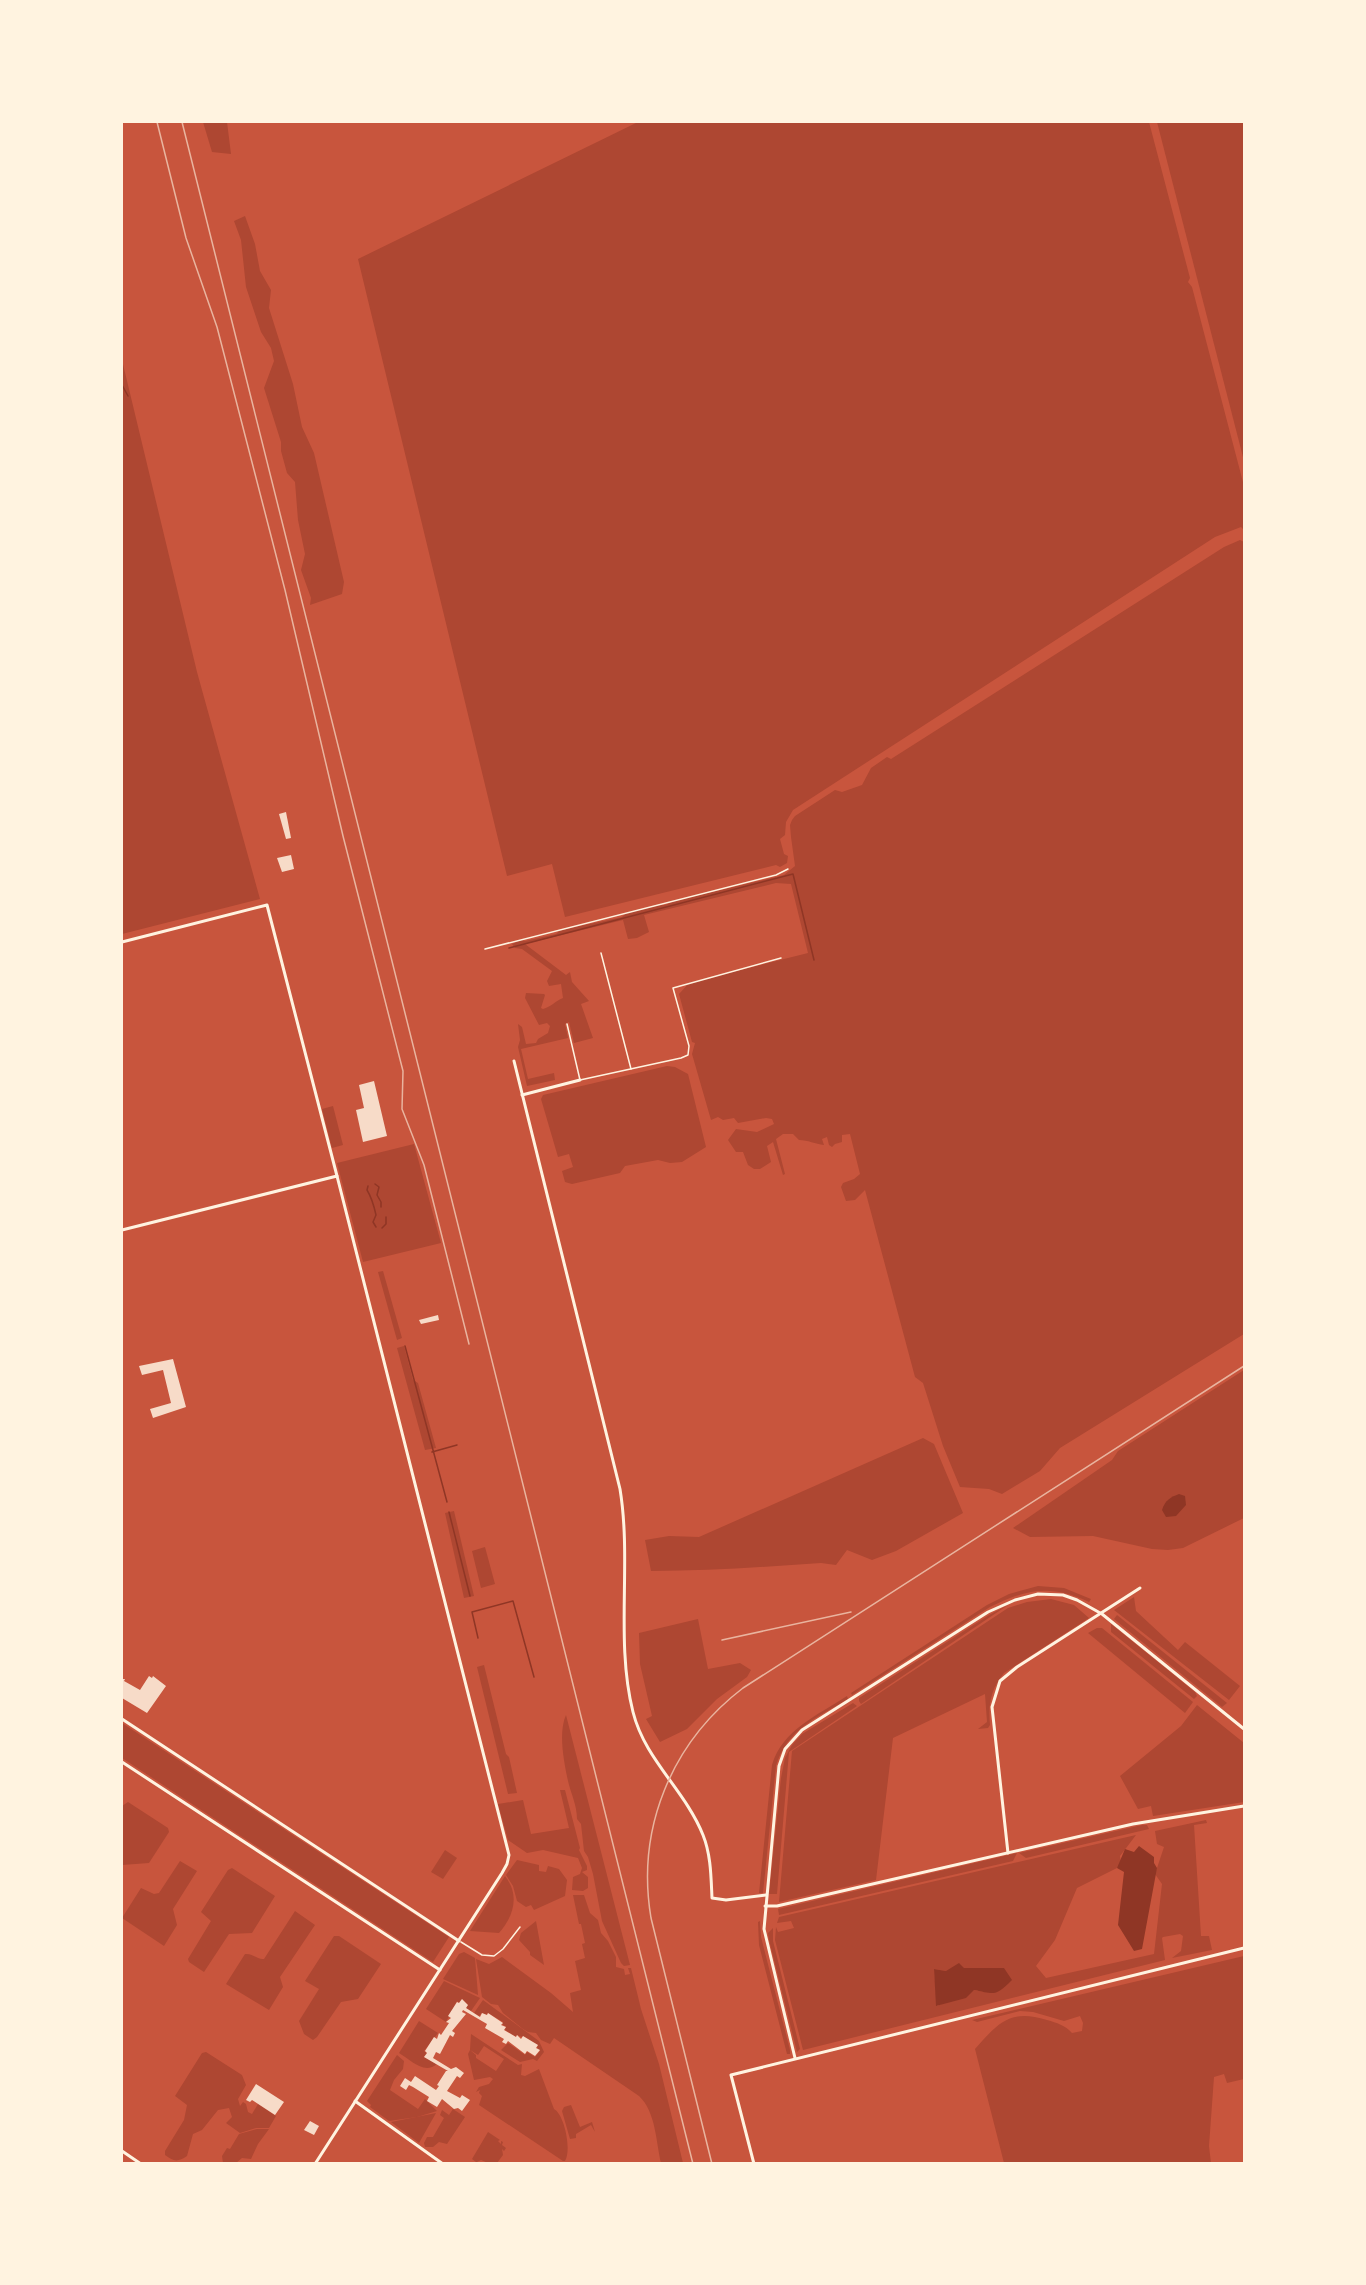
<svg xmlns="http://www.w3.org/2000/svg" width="1366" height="2285" font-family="Helvetica,sans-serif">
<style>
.green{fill:#ae4732;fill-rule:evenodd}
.water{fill:#8f3625}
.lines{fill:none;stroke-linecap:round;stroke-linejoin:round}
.stream{stroke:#8f3625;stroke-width:1.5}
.building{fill:#f7dbc8}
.service{stroke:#fff3e0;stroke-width:1.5}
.minor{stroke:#fff3e0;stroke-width:3}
.tertiary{stroke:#fff3e0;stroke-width:3}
.rail{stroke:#e9b49f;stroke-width:1.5}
</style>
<rect width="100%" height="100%" fill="#c8553d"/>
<g class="green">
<polygon points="203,122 227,122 231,154 212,152"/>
<polygon points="638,122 1149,122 1190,278 1188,282 1192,287 1244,486 1244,530 1241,527 1215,537 793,810 786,822 785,835 780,839 784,854 788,856 787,863 780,867 776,865 565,917 552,864 507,876 358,259"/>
<polygon points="1157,122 1244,122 1244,461"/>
<polygon points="245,216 255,244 260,271 271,290 269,308 293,384 302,427 314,453 344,582 342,594 310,605 311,598 301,570 305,554 298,520 295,482 287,473 281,451 281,442 264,388 274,361 271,348 261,332 246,287 241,240 234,221"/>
<polygon points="122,360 197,672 260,899 122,934"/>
<path d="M1240 540 1244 542V1334L1060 1448 1040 1471 1002 1494 989 1489 960 1487 943 1446 923 1383 915 1377 865 1190 855 1200 846 1201 841 1187 843 1183 854 1179 860 1174 850 1134 842 1135V1142L835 1144 832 1147 829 1145 827 1137 822 1139 824 1145C815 1144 808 1140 799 1140L793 1134H783L776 1139 785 1174 783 1175 773 1142 767 1146 771 1162 760 1169H754L748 1165 743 1152H736L728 1140 736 1129 757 1132 774 1124 772 1119 766 1118 738 1123 734 1118 723 1120 718 1117 711 1120 692 1054 695 1043 692 1042 679 994 689 983 808 953 791 884 776 883 644 915 649 932 637 938 628 939 623 920 525 944 566 975 570 972 572 982 589 1001 581 1004 593 1038 574 1043 569 1022 565 1024 568 1038 521 1049 528 1079 554 1073 555 1080 527 1086 518 1047 520 1040 518 1024 522 1027 526 1044 536 1043 538 1039 548 1033 550 1026 547 1023 539 1025 525 998 526 993 544 994 545 995 541 1008 543 1009C551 1007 555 1001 563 998L561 984 549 986 547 981 552 971 522 949 515 948 512 944 521 940 525 941 556 934 559 931C580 925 601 922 622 917L626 913 660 905H665L674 901 784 875 795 866 791 837 790 825 792 820 795 816 835 790 842 792 862 785 871 768 887 757 891 759 1224 547Z"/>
<polygon points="667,1066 675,1067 688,1074 706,1147 682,1162 670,1163 658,1160 625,1166 620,1173 572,1184 565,1182 562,1171 573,1167 569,1154 558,1157 541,1099 543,1095"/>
<polygon points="333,1106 343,1145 332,1148 322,1109"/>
<polygon points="414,1144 441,1243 363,1262 337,1163"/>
<polygon points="383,1271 402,1338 397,1340 378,1272"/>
<polygon points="404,1346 413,1380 418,1383 436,1448 425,1450 397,1348"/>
<polygon points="1244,1370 1244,1518 1183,1548 1168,1550 1152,1549 1093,1536 1030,1537 1013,1528 1112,1460 1118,1451"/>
<path d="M923 1438 934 1444 963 1513 896 1551 872 1560 847 1550 836 1565 821 1563C764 1567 708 1571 651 1571L645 1540 669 1536 699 1537Z"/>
<polygon points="454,1511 474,1596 464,1598 445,1513"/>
<polygon points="485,1547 495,1584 481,1588 472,1551"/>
<path d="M1038 1586 1064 1588 1091 1599 1089 1602C1051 1584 1027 1589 990 1607L852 1695 851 1693 987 1605 1009 1594Z"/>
<polygon points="1134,1597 1136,1611 1178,1650 1185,1642 1240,1686 1229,1700 1114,1610"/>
<path d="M1051 1599 1074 1605 1089 1618 1004 1673C991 1689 988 1704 990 1725L988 1728 978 1729 987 1722 985 1694 893 1738 876 1880 779 1902 792 1751 1008 1608 1027 1602Z"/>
<polygon points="1008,1605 861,1704 859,1701 859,1698 989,1615"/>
<polygon points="1117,1615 1227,1703 1222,1707 1114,1619"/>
<polygon points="698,1619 708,1669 740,1663 751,1670 747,1677 717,1699 687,1729 660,1742 646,1719 652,1716 640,1664 639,1633"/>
<polygon points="1111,1624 1195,1692 1197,1696 1194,1699 1111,1632"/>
<polygon points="1097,1628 1102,1628 1193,1702 1185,1713 1088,1633"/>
<polygon points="484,1665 506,1754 509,1757 517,1793 508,1794 477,1667"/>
<path d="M847 1696 848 1699C817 1718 787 1729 776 1766L763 1893H759L772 1765C782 1730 818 1715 847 1696Z"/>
<polygon points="853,1703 857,1706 789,1752 777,1894 769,1894 781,1778 785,1758 792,1745 802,1734"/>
<polygon points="1197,1705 1244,1743 1244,1802 1153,1816 1151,1806 1138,1809 1120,1776 1181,1726"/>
<path d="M566 1715 630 1965 624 1966 621 1963 602 1921 593 1874 588 1857 584 1851 581 1824 577 1819C577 1805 571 1794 568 1781 564 1762 558 1733 566 1715Z"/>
<polygon points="122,1723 449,1937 433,1962 122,1758"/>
<polygon points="560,1790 565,1790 580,1848 579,1850 587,1866 587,1870 582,1872 588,1877 588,1888 583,1891 572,1890 573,1877 580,1874 582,1868 578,1858 543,1850 527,1853 508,1840 498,1804 523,1800 531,1834 569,1828"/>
<polygon points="128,1802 168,1828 169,1832 149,1863 122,1865 122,1806"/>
<path d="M1206 1820 1207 1823 1194 1825 1201 1936H1209L1212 1950 1172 1958 1181 1951 1183 1936 1180 1934 1163 1937 1162 1938 1165 1960 803 2050 775 1940 776 1927 778 1932 794 1928 791 1921 777 1923 779 1917 1136 1835 1120 1856 1121 1863 1117 1868 1077 1888 1055 1940 1036 1966 1046 1978 1154 1954 1162 1884 1155 1874 1164 1847 1157 1844 1155 1831ZM963 1968 983 1969V1992L974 1990 937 2006 934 1969 946 1971Z"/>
<polygon points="1142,1825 1147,1825 1149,1829 1026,1858 1019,1853"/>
<polygon points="445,1850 457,1858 443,1879 431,1872"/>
<polygon points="1017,1853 1013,1861 779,1915 778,1909"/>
<polygon points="517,1860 539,1865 539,1871 546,1872 548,1866 559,1869 567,1880 565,1896 534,1910 531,1905 526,1907 517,1901 513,1886 506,1875"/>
<polygon points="180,1861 197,1871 173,1909 177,1925 164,1946 122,1918 141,1888 154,1894 159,1893"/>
<polygon points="232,1868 275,1896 252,1933 229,1934 204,1972 189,1962 188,1959 211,1921 201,1912 228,1870"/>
<path d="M505 1876C520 1895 514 1916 499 1933L470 1931Z"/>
<path d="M573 1895H584L590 1913 598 1920 601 1933 608 1941 616 1957V1967L624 1969 625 1975 630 1974 628 1968H631L641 2009 659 2064 683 2163H661C656 2142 656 2112 639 2096L554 2038 550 2044 541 2040 536 2033 528 2032 523 2029 503 2013 498 2005 491 2004 482 1997 476 1959 489 1964 502 1957 551 1993 573 2012 570 1993 581 1990 575 1961 585 1958 582 1944 585 1943 581 1924H579Z"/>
<path d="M295 1911 315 1925 280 1977 283 1987 269 2010 226 1984 245 1954C253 1953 257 1960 264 1959Z"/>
<polygon points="536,1921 544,1965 530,1955 530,1952 519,1940 521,1933"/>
<polygon points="760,1921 761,1937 790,2050 790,2054 787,2054 759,1945 758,1922"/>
<polygon points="773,1928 773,1941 800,2049 797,2052 769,1940 768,1933"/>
<polygon points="334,1936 339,1936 381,1964 358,1999 341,2002 317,2037 313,2040 304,2034 299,2021 319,1989 305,1981"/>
<polygon points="464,1952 475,1958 478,1995 443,1979 459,1954"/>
<path d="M1244 1956V2079L1227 2083 1224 2074 1214 2077 1209 2146 1211 2163H1004L975 2049C999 2022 1010 2009 1047 2020 1057 2023 1065 2025 1072 2033L1082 2031 1083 2023 1080 2016 1064 2021 1033 2012 1020 2011 977 2022 972 2020Z"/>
<polygon points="444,1981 480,1998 471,2011 466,2008 468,2005 462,1999 459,2003 457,2001 446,2022 426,2009"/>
<polygon points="483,2000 539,2041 544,2052 537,2061 533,2059 520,2062 501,2050 508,2043 525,2055 527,2052 535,2057 540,2051 537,2048 538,2045 523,2036 522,2037 517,2035 516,2037 505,2030 506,2027 502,2024 503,2022 488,2013 486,2015 482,2013 479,2016 474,2013"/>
<path d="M419 2021 438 2033 424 2051 427 2053 424 2057 437 2064C424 2075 411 2060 399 2053Z"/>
<path d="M471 2034 518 2065 522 2064 521 2075 525 2076 539 2069 554 2109C564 2114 572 2149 565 2161H563L479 2105 482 2096 479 2093 480 2090 476 2092 479 2087 489 2084 493 2079 490 2077 474 2080 468 2054 470 2050 476 2055V2058L496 2071 504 2059 484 2046 478 2055 470 2050Z"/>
<path d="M206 2052 242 2075 246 2085 238 2099 240 2106 243 2102 246 2104 248 2112 252 2114 258 2104 276 2116 269 2128H256L240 2133 226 2123 232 2117 229 2108 218 2110 202 2130 193 2134 187 2156C178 2162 174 2162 165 2155V2151L184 2120 187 2105 175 2096 202 2053Z"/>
<polygon points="397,2055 404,2061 403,2069 394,2080 390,2090 418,2109 425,2099 437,2111 417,2117 389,2121 370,2107 371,2105 367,2101"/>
<polygon points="571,2105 580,2127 592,2122 595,2132 591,2125 576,2134 576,2138 570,2139 562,2111 564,2107"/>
<polygon points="453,2109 465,2117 447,2144 439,2142 433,2147 425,2147 424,2143 427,2137 433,2137 444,2118 440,2115 442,2110 449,2115"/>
<polygon points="436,2113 419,2143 391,2122"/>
<polygon points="257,2129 269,2129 258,2144 251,2159 242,2158 236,2163 223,2163 222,2156 227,2148 230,2149 239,2134"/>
<polygon points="488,2132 500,2140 498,2141 501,2144 501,2141 503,2142 502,2145 506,2148 504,2151 502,2149 503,2155 497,2163 488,2163 481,2160 475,2163 476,2162 472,2159"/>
</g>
<g class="water">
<path d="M1179 1494 1185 1496 1186 1505 1176 1516 1166 1517 1162 1510C1165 1500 1171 1497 1179 1494Z"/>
<polygon points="1139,1846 1154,1857 1154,1863 1157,1868 1142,1949 1134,1951 1118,1925 1124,1872 1117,1868 1125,1849 1134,1852"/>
<path d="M959 1963 964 1968H1004L1012 1980C995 1997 995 1994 974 1990L966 1998 936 2006 934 1969 946 1971Z"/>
</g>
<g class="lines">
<g class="stream">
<polyline points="122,385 128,396"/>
<polyline points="509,948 793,874 814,960"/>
<polyline points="375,1184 379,1187 377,1195 381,1202 381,1207"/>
<path d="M368 1186 367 1190C372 1198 374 1206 376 1215L373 1222 376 1227"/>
<polyline points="382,1228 386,1224 386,1217"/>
<polyline points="405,1346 447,1502"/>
<polyline points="432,1452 457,1445"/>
<polyline points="449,1512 470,1596"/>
<polyline points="478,1638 472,1612 513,1601 534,1677"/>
</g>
</g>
<g class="building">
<polygon points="286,812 291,838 286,839 279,814"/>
<polygon points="291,855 294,869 282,872 277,858"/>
<polygon points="374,1081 387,1136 363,1142 356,1110 364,1108 359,1085"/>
<polygon points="438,1315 439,1320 421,1324 419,1320"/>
<polygon points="173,1359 186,1407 153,1418 150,1409 171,1403 163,1370 142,1375 139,1366"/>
<polygon points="149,1676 152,1678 153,1676 166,1686 147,1713 122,1698 122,1679 125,1679 124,1681 140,1690"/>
<polygon points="462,1999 468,2005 466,2008 480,2017 482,2013 487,2015 488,2013 503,2023 501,2025 506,2027 504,2030 516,2037 517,2035 521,2039 523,2036 538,2045 536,2048 540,2050 535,2056 527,2051 525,2054 508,2041 506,2044 502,2042 504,2039 485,2028 487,2024 463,2010 462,2012 466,2014 452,2031 455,2033 453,2037 450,2035 440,2054 436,2052 433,2058 451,2069 456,2067 464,2073 460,2078 457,2076 447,2091 460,2098 462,2095 470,2100 462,2111 458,2108 454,2109 442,2099 437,2107 427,2101 429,2097 413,2087 409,2085 406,2090 400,2086 405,2078 411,2082 415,2076 436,2090 439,2086 437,2085 446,2071 448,2071 424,2057 427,2053 425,2051 434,2037 437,2039 439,2033 441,2035 449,2023 446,2022 451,2018 448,2016 457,2002 459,2003"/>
<polygon points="256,2084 284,2102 275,2115 252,2100 250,2102 246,2100"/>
<polygon points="310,2121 319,2126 314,2135 304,2130"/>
</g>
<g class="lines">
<g class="service">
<polyline points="485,949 776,875 788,869"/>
<polyline points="601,953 631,1069"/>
<polyline points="567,1024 580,1080 681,1058 688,1055 689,1046 673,988 781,958"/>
<polyline points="461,1942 482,1955 494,1956 503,1949 520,1927"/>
</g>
<g class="minor">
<polyline points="122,942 267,905 337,1176"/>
<path d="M514 1061 620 1489C632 1562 615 1641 633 1712 645 1760 685 1790 703 1835 711 1855 711 1877 712 1898L726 1900 766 1895"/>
<polyline points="522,1095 580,1080"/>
<polyline points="122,1719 459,1941"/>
<polyline points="122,1762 440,1970"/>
<polyline points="1008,1853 992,1707 1000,1681 1017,1667 1140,1588"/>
<polyline points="765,1906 777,1906 1133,1824 1244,1806"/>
<polyline points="795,2058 764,1929 779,1766 785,1749 802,1730 988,1612 1015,1600 1038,1594 1063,1595 1077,1600 1102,1614 1244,1729"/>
<polyline points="355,2101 443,2164"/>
<polyline points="754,2164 731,2075 1244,1948"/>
</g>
<g class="tertiary">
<polyline points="122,1230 337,1176 509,1855 507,1864 502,1873 315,2164"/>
<polyline points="122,2151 141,2164"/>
</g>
<g class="rail">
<polyline points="157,122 186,238 217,327 285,590 343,836 403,1071 402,1109 424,1165 469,1344"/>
<polyline points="182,122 693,2164"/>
<polyline points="722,1640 851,1612"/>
<path d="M712 2164 651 1918C636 1829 671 1743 743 1688L1244 1366"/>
</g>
</g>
<rect width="1366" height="2285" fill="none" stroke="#fff3e0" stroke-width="246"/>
</svg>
